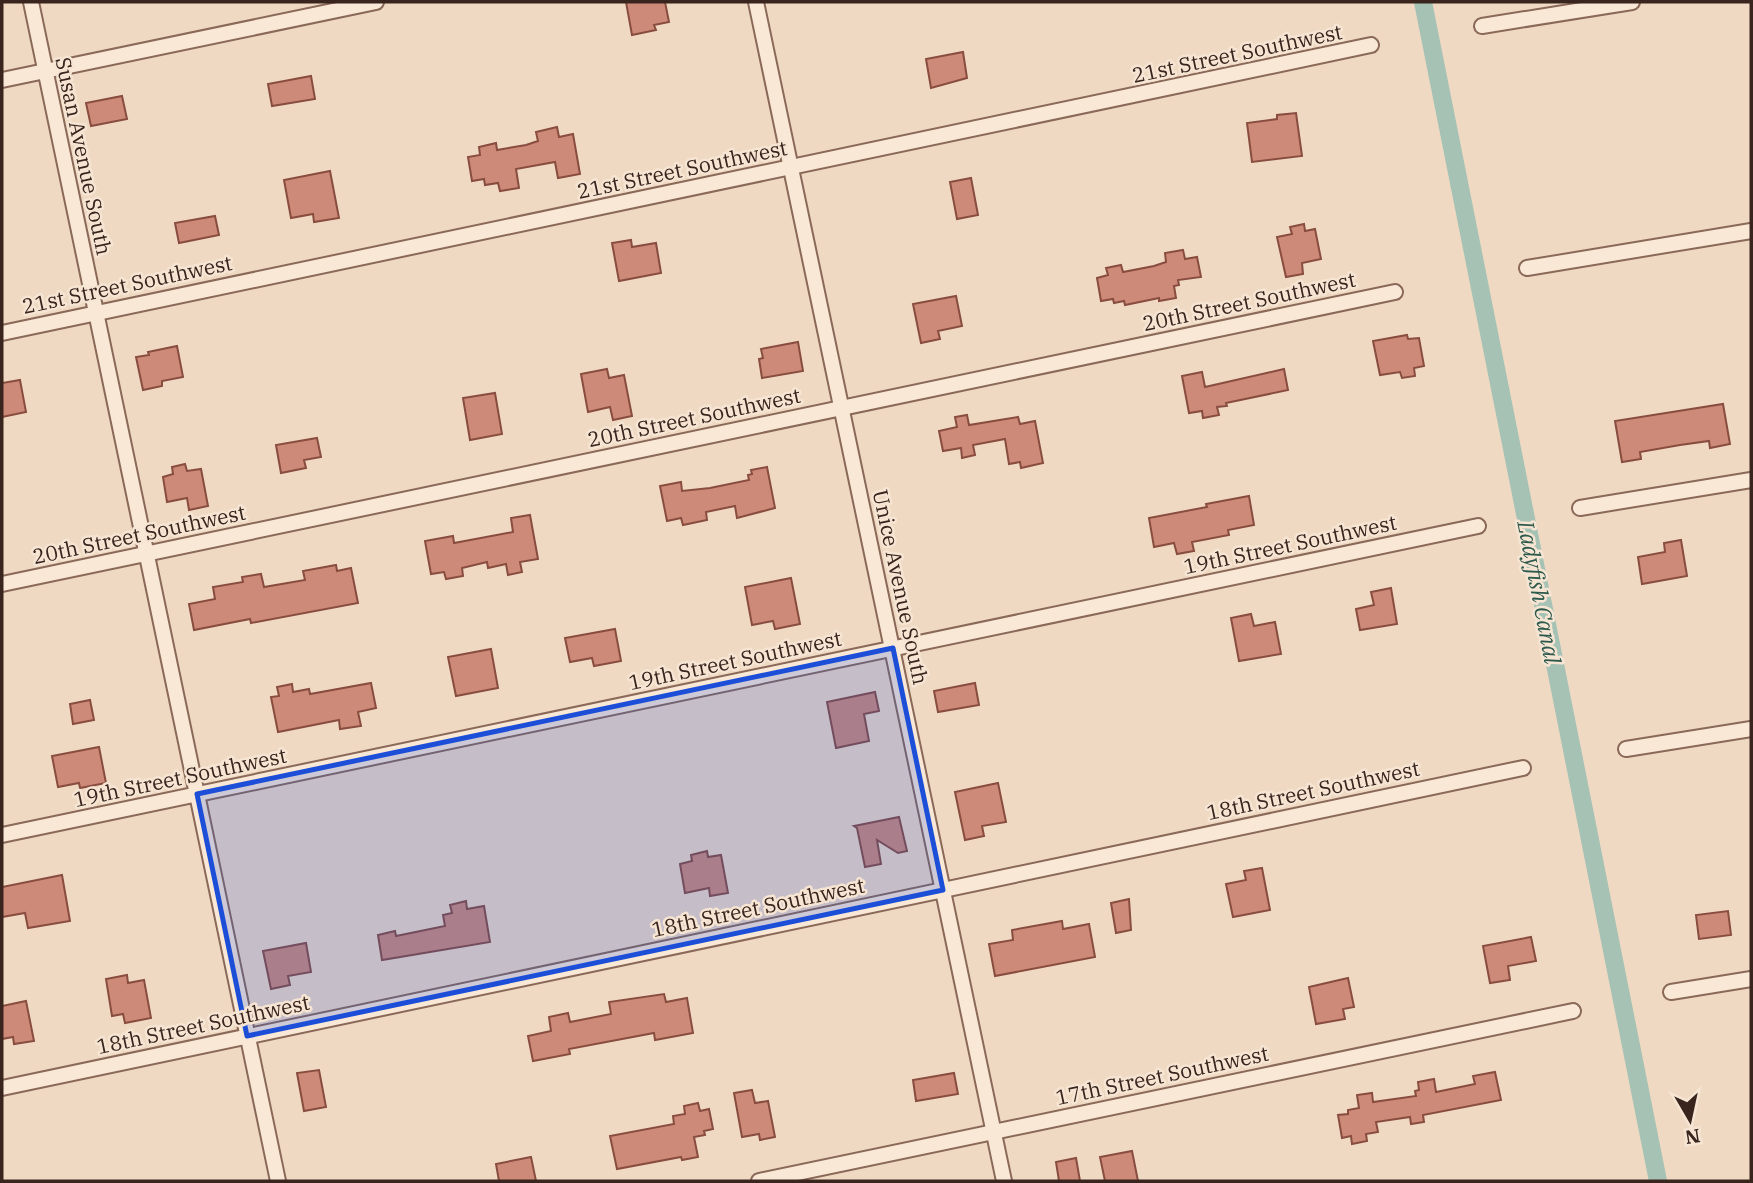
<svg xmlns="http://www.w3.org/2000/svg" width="1753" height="1183" font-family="'IBM Plex Serif',serif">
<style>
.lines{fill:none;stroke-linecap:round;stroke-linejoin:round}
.canal{stroke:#a5c2b4;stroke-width:18}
.building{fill:#ce8a78;stroke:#894d3f;stroke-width:2}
.minor-casing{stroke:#8a6959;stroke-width:18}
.minor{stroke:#f9e8d6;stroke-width:14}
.marked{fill:#1d4ed8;fill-opacity:0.2;stroke:#1d4ed8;stroke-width:5;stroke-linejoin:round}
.labels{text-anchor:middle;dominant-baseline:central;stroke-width:5;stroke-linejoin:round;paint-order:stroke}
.street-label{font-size:21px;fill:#39251e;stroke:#f6e5d3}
.water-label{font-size:23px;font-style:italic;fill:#2d594d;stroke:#f6e5d3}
</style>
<rect width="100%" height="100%" fill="#efd9c3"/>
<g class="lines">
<polyline class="canal" points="1423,2 1658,1181"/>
</g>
<g class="building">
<polygon points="626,2 665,2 669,22 654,25 656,30 632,35"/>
<polygon points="963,52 967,78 931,88 926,59"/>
<polygon points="311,76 315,99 272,106 268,84"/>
<polygon points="122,96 127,119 91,126 86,103"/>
<polygon points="1296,113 1302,156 1252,162 1247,123 1277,119 1277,115"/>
<polygon points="557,127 559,137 573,134 580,174 558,178 555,162 516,169 519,188 500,191 498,183 485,185 484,179 472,181 468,157 480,155 479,147 496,143 497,150 526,145 538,141 536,132"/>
<polygon points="330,171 339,218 314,222 313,214 291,218 284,180"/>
<polygon points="971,178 978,215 957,219 950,182"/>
<polygon points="215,216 219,235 179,243 175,223"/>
<polygon points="1304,224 1305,231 1315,229 1321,259 1302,263 1303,274 1286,277 1277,237 1292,234 1290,227"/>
<polygon points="631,240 632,247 656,243 661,273 619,281 612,243"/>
<polygon points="1183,250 1185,259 1197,257 1201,277 1178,280 1179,285 1174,286 1176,298 1159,301 1159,298 1125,305 1124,301 1114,303 1113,299 1101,301 1097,278 1108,275 1106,268 1121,265 1123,272 1154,266 1166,262 1165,253"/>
<polygon points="956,296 962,326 938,331 940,339 921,343 913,304"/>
<polygon points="1407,335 1408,339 1419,338 1424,366 1414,368 1415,376 1402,378 1400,372 1380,375 1373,341"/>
<polygon points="798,342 803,371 762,378 759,359 763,358 761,349"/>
<polygon points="177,346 183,377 162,381 162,386 143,390 136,357 149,355 148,352"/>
<polygon points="607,369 609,378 624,375 632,416 613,420 610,407 588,412 581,374"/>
<polygon points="1284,369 1288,390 1226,403 1227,406 1217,407 1219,415 1203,418 1202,411 1189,413 1182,376 1202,372 1205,387"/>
<polygon points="20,380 26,412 2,417 2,383"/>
<polygon points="495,393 502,434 470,440 463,398"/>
<polygon points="1723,404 1730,444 1710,448 1709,441 1680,445 1640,452 1641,459 1622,462 1615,421"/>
<polygon points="967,415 969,425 1018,417 1020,424 1035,421 1043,463 1021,468 1020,462 1009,464 1005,439 973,445 975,455 962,458 961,448 943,451 939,431 957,427 955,417"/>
<polygon points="317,438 321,457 304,460 306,468 281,473 276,445"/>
<polygon points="185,464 187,471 201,469 208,506 189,510 187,498 167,502 163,477 173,474 172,467"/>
<polygon points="767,467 775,508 737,518 735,506 706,512 707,520 683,525 681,518 667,521 660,486 681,482 682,491 710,488 749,480 748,475 752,474 751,470"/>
<polygon points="1249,496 1254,525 1228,530 1229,535 1192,542 1194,551 1177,554 1174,543 1154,547 1149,518 1207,507 1206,504"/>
<polygon points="530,515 538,559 520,562 522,572 508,575 506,564 488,568 487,562 462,568 463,576 446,579 444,572 431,574 425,541 453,536 454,543 513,532 511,518"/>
<polygon points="1681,540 1687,576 1642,584 1638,557 1665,552 1664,543"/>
<polygon points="336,565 337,571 351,568 358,603 251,623 250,619 194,630 189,604 215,599 213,587 243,582 242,577 261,574 264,587 305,580 303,571"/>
<polygon points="791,578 800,624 775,629 773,621 752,625 745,587"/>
<polygon points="1391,588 1397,624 1360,630 1356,609 1374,605 1371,592"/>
<polygon points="1251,614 1254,626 1275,622 1281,654 1239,661 1231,618"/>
<polygon points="615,629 621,661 594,666 592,658 570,662 565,638"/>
<polygon points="491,649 498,688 456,696 448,657"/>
<polygon points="371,683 376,708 358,712 361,726 340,729 339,720 278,732 271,697 279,696 277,687 292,684 293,692 309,689 310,694"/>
<polygon points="975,683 979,705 938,712 934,691"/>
<polygon points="875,692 879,711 864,714 869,741 836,748 827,702"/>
<polygon points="90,700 94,720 73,724 70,704"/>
<polygon points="99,747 106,783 80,788 79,783 58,787 52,756"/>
<polygon points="998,783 1006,822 982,826 984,836 965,840 955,792"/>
<polygon points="899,817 907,851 898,853 877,840 881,864 865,867 857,828 854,826"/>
<polygon points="707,851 708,857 721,855 728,893 710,896 709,888 685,893 680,864 692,861 691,855"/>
<polygon points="1262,868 1270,910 1233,917 1226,884 1246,880 1244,871"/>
<polygon points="62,875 70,921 28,928 25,913 2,917 2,887"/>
<polygon points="1129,899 1131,930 1116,933 1111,903"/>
<polygon points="466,901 467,909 484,906 490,942 382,960 378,935 395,931 396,936 445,926 443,915 452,913 450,905"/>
<polygon points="1728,911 1731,935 1699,939 1696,915"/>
<polygon points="1062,921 1063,929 1089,924 1095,957 995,976 989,944 1013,940 1012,930"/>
<polygon points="1531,937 1536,961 1508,966 1510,980 1490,983 1483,946"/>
<polygon points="306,943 311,972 288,976 290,985 271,989 263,951"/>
<polygon points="127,975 128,983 144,980 151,1018 125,1023 123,1014 112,1016 106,979"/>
<polygon points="1348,978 1354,1007 1343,1009 1345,1019 1316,1024 1309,987"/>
<polygon points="664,994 666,1002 687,998 693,1033 655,1040 654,1033 569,1049 570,1054 533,1061 528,1036 551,1031 549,1017 568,1013 570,1022 611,1014 609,1002"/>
<polygon points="26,1001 34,1041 14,1044 13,1037 2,1039 2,1006"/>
<polygon points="319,1070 326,1107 304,1111 297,1073"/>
<polygon points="1495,1072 1501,1100 1423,1115 1424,1122 1411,1124 1410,1117 1376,1122 1378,1132 1366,1134 1367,1141 1352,1144 1351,1136 1342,1138 1338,1115 1348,1114 1348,1110 1359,1108 1357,1095 1372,1093 1373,1102 1416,1096 1415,1091 1419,1090 1418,1082 1434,1079 1436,1092 1475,1084 1473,1076"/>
<polygon points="954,1073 958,1094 916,1101 913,1080"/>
<polygon points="752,1090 755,1103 768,1101 775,1137 760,1140 759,1134 742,1137 734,1093"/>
<polygon points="698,1103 700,1111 709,1109 713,1129 704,1131 705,1135 694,1137 698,1157 682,1160 681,1157 617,1169 610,1136 674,1124 673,1116 685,1114 684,1106"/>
<polygon points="1132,1151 1138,1181 1105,1181 1100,1157"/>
<polygon points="531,1157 536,1181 499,1181 496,1164"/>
<polygon points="1076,1158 1080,1181 1059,1181 1056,1162"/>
</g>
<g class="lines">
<defs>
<g id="minor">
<polyline points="31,2 278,1181"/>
<polyline points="756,2 1004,1181"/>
<polyline points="1482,26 1632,2"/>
<polyline points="2,80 376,2"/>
<polyline points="1527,268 1751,231"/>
<polyline points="2,333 1371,45"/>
<polyline points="1580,508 1751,480"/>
<polyline points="2,584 1395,292"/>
<polyline points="1626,749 1751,729"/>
<polyline points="2,835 1478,526"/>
<polyline points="1671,992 1751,979"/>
<polyline points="2,1088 1523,768"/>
<polyline points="759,1181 1573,1011"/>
</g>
</defs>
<use href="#minor" class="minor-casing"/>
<use href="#minor" class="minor"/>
</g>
<path class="marked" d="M893 648 943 890 247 1036 197 794Z"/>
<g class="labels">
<g class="street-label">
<text transform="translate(1237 53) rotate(-12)">21st Street Southwest</text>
<text transform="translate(84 156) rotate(78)">Susan Avenue South</text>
<text transform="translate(682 169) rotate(-12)">21st Street Southwest</text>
<text transform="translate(127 284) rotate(-12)">21st Street Southwest</text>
<text transform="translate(1249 301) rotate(-12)">20th Street Southwest</text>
<text transform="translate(694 417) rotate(-12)">20th Street Southwest</text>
<text transform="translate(139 534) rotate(-12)">20th Street Southwest</text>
<text transform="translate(1290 544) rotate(-12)">19th Street Southwest</text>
<text transform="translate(901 587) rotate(78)">Unice Avenue South</text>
<text transform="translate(735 660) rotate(-12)">19th Street Southwest</text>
<text transform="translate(180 777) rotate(-12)">19th Street Southwest</text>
<text transform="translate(1313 790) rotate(-12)">18th Street Southwest</text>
<text transform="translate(758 907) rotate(-12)">18th Street Southwest</text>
<text transform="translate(203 1024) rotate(-12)">18th Street Southwest</text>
<text transform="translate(1162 1075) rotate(-12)">17th Street Southwest</text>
</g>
<g class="water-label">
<text transform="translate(1540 592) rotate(79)">Ladyfish Canal</text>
</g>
</g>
<rect width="1753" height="1183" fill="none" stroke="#39251e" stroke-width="7"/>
<g transform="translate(1690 1120) rotate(171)" stroke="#f6e5d3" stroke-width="5" paint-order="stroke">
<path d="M0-5L12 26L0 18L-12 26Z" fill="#39251e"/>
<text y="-10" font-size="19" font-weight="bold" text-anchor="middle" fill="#39251e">N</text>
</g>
</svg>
